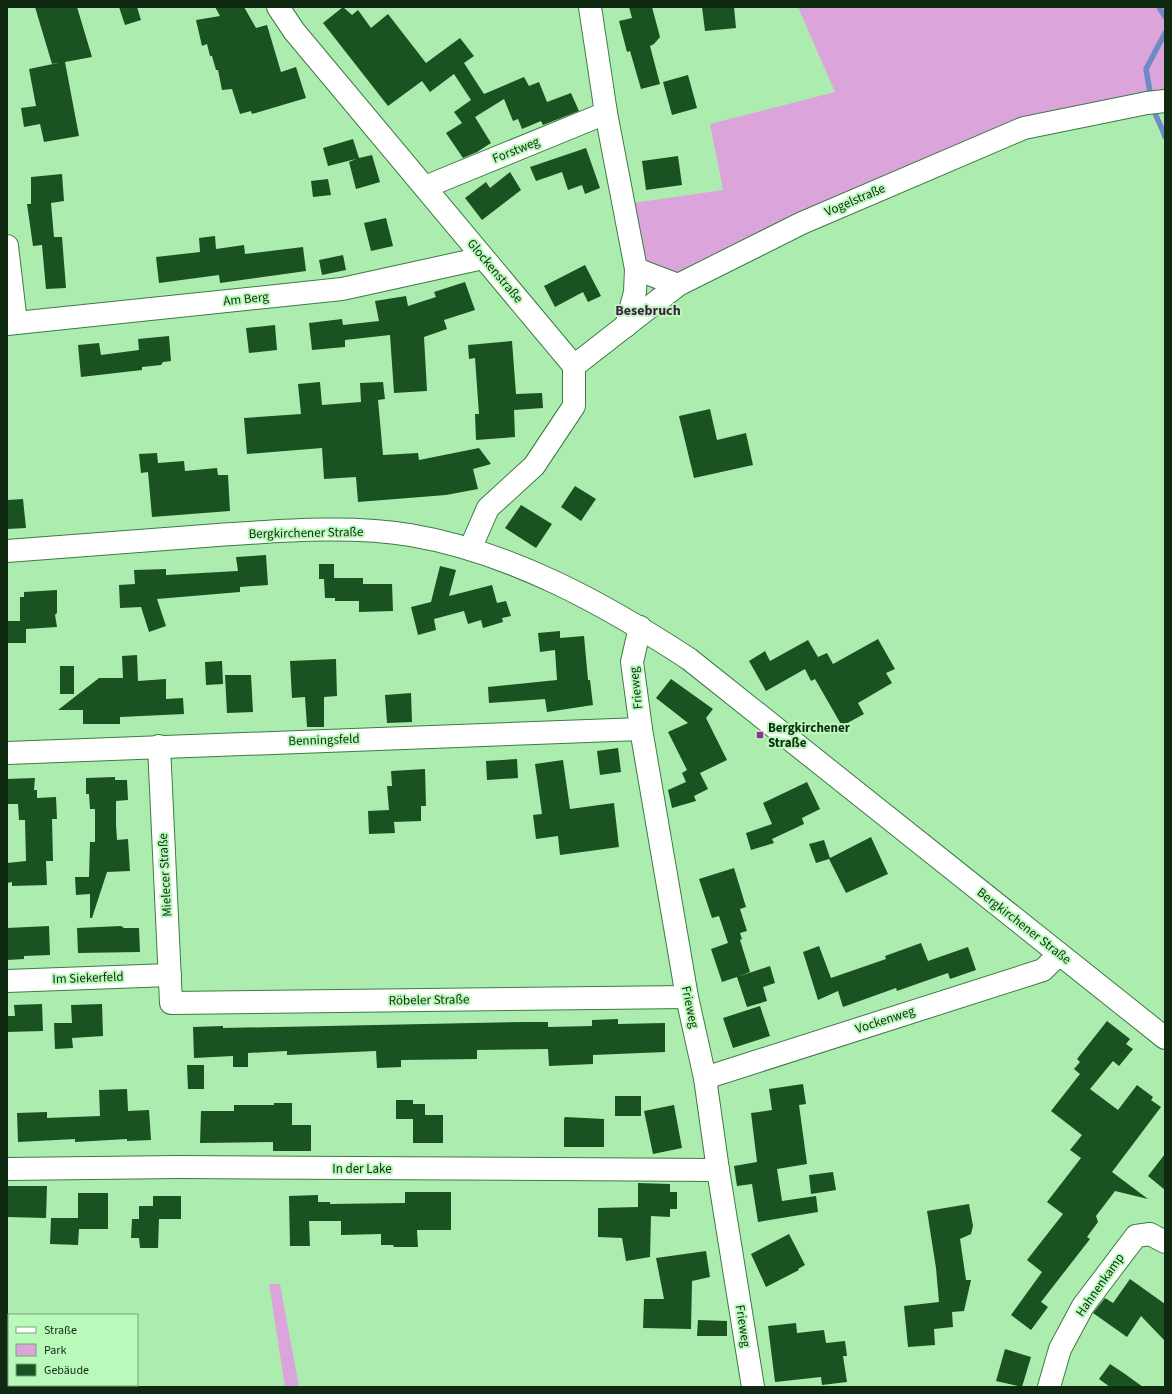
<svg xmlns="http://www.w3.org/2000/svg" width="1172" height="1394" font-family="'Source Sans 3',sans-serif">
<style>
.green{fill:#dba5dc}
.lines{fill:none;stroke-linecap:round;stroke-linejoin:round}
.stream{stroke:#6f8ac7;stroke-width:5.5}
.building{fill:#1a5221}
.minor-casing{stroke:#3d7b43;stroke-width:24}
.minor{stroke:#fff;stroke-width:22}
.poi-dot{fill:#913097;stroke:#b9fabb;stroke-width:1.5}
.labels{text-anchor:middle;dominant-baseline:central;stroke-width:4;stroke-linejoin:round;paint-order:stroke}
.street-label{font-size:13px;fill:#102a12;stroke:#b9fabb}
.poi-label{font-size:13px;font-weight:bold;fill:#102a12;stroke:#b9fabb;text-anchor:start}
.neighbourhood-label{font-size:14px;font-weight:bold;fill:#451748;stroke:#b9fabb}
</style>
<rect width="100%" height="100%" fill="#acedaf"/>
<g class="green">
<polygon points="798,7 1165,7 1165,89 1027,134 806,226 655,306 633,203 723,190 710,124 835,92"/>
<polygon points="269,1284 280,1284 299,1387 285,1387"/>
</g>
<g class="lines">
<g class="stream">
<polyline points="1159,7 1165,17"/>
<polyline points="1151,98 1146,69 1165,33"/>
<path d="M1153 106C1155 117 1162 126 1165 137"/>
</g>
</g>
<g class="building">
<polygon points="35,7 77,7 92,57 65,62 79,136 44,142 40,124 24,127 21,108 36,106 29,69 58,63 52,64"/>
<polygon points="119,7 137,7 141,20 125,25"/>
<polygon points="215,7 244,7 256,28 267,25 281,72 296,67 306,98 252,114 251,111 240,114 232,89 222,90 218,70 216,70 212,56 210,56 207,44 202,46 196,20 220,16"/>
<polygon points="343,7 352,15 358,10 371,28 388,14 426,63 460,38 474,56 464,63 484,94 524,77 529,86 539,82 547,102 571,93 579,111 543,125 541,121 522,129 518,119 513,121 504,99 475,117 491,143 477,152 463,158 446,133 462,123 454,112 471,100 454,74 430,92 422,81 388,106 323,23"/>
<polygon points="629,7 652,7 660,37 654,44 650,46 660,84 641,89 630,51 627,52 619,21 632,18"/>
<polygon points="702,7 734,7 736,28 705,31"/>
<polygon points="688,75 697,108 672,115 663,82"/>
<polygon points="353,139 359,158 372,155 380,182 356,189 349,162 356,159 328,166 323,148"/>
<polygon points="586,148 600,188 585,194 582,185 568,190 562,172 536,181 530,167"/>
<polygon points="678,156 682,185 646,190 642,161"/>
<polygon points="510,172 521,190 482,220 465,198 486,182 490,188"/>
<polygon points="62,174 64,201 51,203 54,237 62,237 66,288 46,289 42,245 33,246 27,204 31,204 31,177"/>
<polygon points="328,179 331,195 313,197 311,181"/>
<polygon points="386,218 393,246 371,251 364,223"/>
<polygon points="215,236 216,249 244,245 245,254 303,247 306,271 220,283 219,275 159,283 156,257 200,252 199,238"/>
<polygon points="343,255 346,270 322,275 319,260"/>
<polygon points="585,265 601,296 588,302 583,292 555,307 544,286"/>
<polygon points="465,282 475,310 444,320 447,329 424,337 427,391 394,393 390,335 345,340 345,347 312,350 309,323 342,319 343,325 379,321 375,301 406,296 408,306 436,297 434,292"/>
<polygon points="275,325 277,350 249,353 246,328"/>
<polygon points="169,336 171,361 163,362 161,365 142,367 142,370 81,377 78,345 99,343 101,355 139,350 138,339"/>
<polygon points="512,341 516,394 542,393 543,408 514,410 515,437 476,440 475,414 479,414 475,358 469,359 468,345"/>
<polygon points="320,382 322,405 361,402 360,383 383,382 385,399 378,400 383,455 418,453 419,460 479,448 491,464 473,469 478,489 446,495 358,502 356,477 324,479 322,448 247,454 244,418 301,414 298,384"/>
<polygon points="710,409 717,440 746,433 753,465 694,478 679,416"/>
<polygon points="157,453 158,463 184,461 185,471 217,468 218,475 228,475 230,511 152,517 148,472 141,473 139,454"/>
<polygon points="575,486 596,499 581,521 561,507"/>
<polygon points="23,499 26,528 7,529 7,500"/>
<polygon points="521,505 552,524 536,548 505,528"/>
<polygon points="266,555 268,585 240,587 240,592 157,599 166,626 149,632 141,607 120,608 119,585 135,584 134,570 166,569 166,575 238,571 236,557"/>
<polygon points="319,564 334,564 334,578 363,578 363,584 392,584 393,611 359,612 359,601 335,601 335,598 325,598 324,579 319,579"/>
<polygon points="440,566 456,570 449,596 492,585 497,603 506,601 511,616 502,618 503,622 483,628 481,620 468,624 464,611 434,619 436,630 418,635 411,607 431,602"/>
<polygon points="57,590 57,613 55,615 57,627 26,629 26,643 7,643 7,621 20,621 20,597 24,597 24,592"/>
<polygon points="560,631 560,638 584,636 588,680 590,680 593,705 547,712 545,699 489,703 488,687 557,680 555,650 540,652 538,633"/>
<polygon points="878,639 895,669 886,673 892,683 858,703 864,714 842,726 815,679 811,681 805,669 766,691 749,661 765,651 770,661 808,640 818,657 827,653 833,664"/>
<polygon points="137,655 138,681 166,679 166,699 183,698 184,714 120,717 120,724 83,724 83,710 58,710 99,678 123,678 122,656"/>
<polygon points="336,659 337,696 324,697 324,727 307,727 305,697 292,698 290,661"/>
<polygon points="222,661 223,684 206,685 205,662"/>
<rect x="60" y="666" width="14" height="28"/>
<polygon points="225,675 251,675 253,712 227,713"/>
<polygon points="671,679 713,709 706,718 727,760 700,773 708,789 694,796 696,801 672,808 668,790 686,782 682,773 687,770 668,732 688,723 656,698"/>
<polygon points="411,693 412,722 387,723 385,695"/>
<polygon points="618,748 621,772 600,775 597,751"/>
<polygon points="517,759 518,778 487,780 486,761"/>
<polygon points="563,760 570,809 614,803 619,847 560,855 558,836 536,839 533,815 542,814 535,764"/>
<polygon points="425,769 426,806 421,806 421,821 394,822 395,833 369,834 368,811 389,810 387,786 392,786 391,771"/>
<polygon points="115,777 115,780 127,780 128,800 116,801 116,825 117,840 128,839 130,871 107,872 92,918 90,918 90,894 76,895 75,877 89,877 90,842 95,842 95,809 90,809 89,794 86,794 86,778"/>
<polygon points="35,778 34,790 37,790 37,798 56,797 57,819 52,819 53,861 46,861 47,885 12,886 12,882 7,883 7,863 26,861 25,820 19,820 18,804 7,804 7,779"/>
<polygon points="807,782 820,809 802,818 804,824 772,839 774,843 751,850 746,833 772,824 763,803"/>
<polygon points="871,837 888,874 846,893 829,859 816,863 809,844 824,840 830,858"/>
<polygon points="734,868 746,907 740,909 747,931 740,933 742,939 740,940 750,972 740,976 770,966 775,983 763,987 767,1001 747,1007 737,977 722,982 711,949 728,943 719,916 712,918 699,879"/>
<polygon points="49,926 50,955 24,956 24,959 7,960 7,928"/>
<polygon points="121,926 124,928 139,928 140,952 78,953 77,928"/>
<polygon points="921,943 928,961 968,947 976,970 950,979 948,973 897,991 896,988 843,1007 838,991 818,1000 803,952 819,946 831,978 886,959 885,956"/>
<polygon points="42,1004 43,1031 7,1032 7,1016 15,1016 14,1005"/>
<polygon points="102,1004 103,1036 72,1038 73,1048 55,1049 54,1023 72,1023 71,1005"/>
<polygon points="760,1006 770,1036 733,1048 723,1018"/>
<polygon points="618,1019 618,1024 665,1023 665,1052 593,1055 593,1064 549,1066 548,1049 477,1050 477,1059 401,1060 401,1067 377,1068 376,1051 287,1055 287,1051 248,1053 248,1067 233,1067 233,1056 194,1058 193,1027 223,1026 223,1028 524,1022 548,1022 548,1027 592,1026 592,1020"/>
<polygon points="1107,1021 1130,1039 1126,1044 1133,1049 1119,1066 1113,1061 1090,1089 1118,1110 1137,1085 1153,1097 1151,1100 1161,1107 1112,1172 1148,1199 1115,1191 1096,1216 1098,1222 1087,1237 1090,1239 1041,1302 1048,1307 1031,1330 1011,1315 1042,1272 1027,1260 1063,1214 1047,1202 1081,1158 1070,1150 1082,1135 1051,1111 1080,1074 1074,1069 1080,1062 1077,1059"/>
<polygon points="187,1065 204,1065 204,1089 188,1089"/>
<polygon points="803,1084 806,1104 799,1105 807,1164 777,1169 782,1201 816,1196 818,1212 758,1222 752,1184 737,1186 734,1166 757,1162 751,1113 772,1110 769,1089"/>
<polygon points="127,1089 128,1111 149,1110 151,1140 127,1141 127,1139 75,1142 75,1139 18,1142 17,1113 47,1112 47,1118 100,1116 99,1090"/>
<rect x="615" y="1096" width="26" height="20"/>
<polygon points="396,1100 413,1100 413,1104 425,1104 425,1115 443,1115 443,1143 413,1143 413,1119 396,1119"/>
<polygon points="274,1103 292,1103 292,1125 311,1125 311,1151 273,1151 273,1142 200,1143 201,1111 234,1111 234,1105 274,1105"/>
<polygon points="674,1105 682,1148 653,1154 644,1111"/>
<polygon points="565,1117 604,1119 604,1147 564,1147 564,1119"/>
<polygon points="1165,1154 1165,1190 1148,1176"/>
<polygon points="833,1172 836,1190 811,1194 809,1175"/>
<polygon points="638,1183 670,1184 670,1192 677,1192 677,1209 670,1209 670,1217 651,1216 650,1257 626,1261 622,1238 598,1237 598,1208 638,1207"/>
<polygon points="7,1186 47,1186 46,1218 7,1217"/>
<polygon points="405,1192 451,1192 451,1230 417,1230 418,1247 394,1247 393,1245 381,1245 381,1234 341,1235 341,1221 309,1221 310,1246 290,1246 289,1196 318,1195 318,1202 330,1202 330,1204 405,1203"/>
<polygon points="78,1193 108,1193 108,1229 79,1229 78,1245 50,1244 51,1218 78,1218"/>
<polygon points="153,1196 181,1196 181,1219 159,1219 158,1248 140,1248 139,1238 131,1238 132,1219 139,1219 139,1206 153,1206"/>
<polygon points="969,1204 973,1226 971,1234 960,1239 966,1280 971,1280 964,1311 952,1312 953,1327 934,1329 935,1345 908,1347 904,1306 939,1302 936,1268 927,1211"/>
<polygon points="789,1234 805,1265 798,1269 799,1270 766,1287 751,1254"/>
<polygon points="706,1251 710,1277 692,1281 691,1329 643,1328 644,1299 664,1299 656,1258"/>
<polygon points="1130,1279 1165,1304 1165,1341 1141,1316 1127,1337 1093,1313 1105,1298 1113,1303"/>
<polygon points="698,1320 727,1321 727,1336 697,1336"/>
<polygon points="796,1323 797,1333 824,1330 826,1343 845,1341 847,1356 843,1356 847,1382 822,1385 821,1377 775,1382 768,1326"/>
<polygon points="1005,1349 1031,1357 1022,1387 996,1381"/>
<polygon points="1110,1364 1125,1374 1143,1387 1110,1387 1099,1379"/>
</g>
<g class="lines">
<defs>
<g id="minor">
<polyline points="278,7 294,31 574,366 574,406 534,466 488,508 470,549"/>
<polyline points="590,7 606,113 636,269 678,285"/>
<polyline points="425,187 606,113"/>
<polyline points="7,246 16,323"/>
<polyline points="7,324 342,289 483,258"/>
<polyline points="626,326 635,292 636,269"/>
<polyline points="574,366 678,285 802,223 1024,128 1147,103 1165,101"/>
<path d="M7 551C77 546 147 541 218 535 279 531 350 525 410 535 511 552 605 604 689 659L1165 1038"/>
<polyline points="640,627 632,662 641,729 687,997 705,1078 718,1170 753,1387"/>
<polyline points="159,746 171,1003 687,997"/>
<polyline points="7,753 641,729"/>
<polyline points="7,981 170,975"/>
<polyline points="705,1078 1043,970 1059,954"/>
<polyline points="7,1169 179,1167 718,1170"/>
<polyline points="1049,1387 1060,1349 1083,1306 1136,1236 1150,1234 1165,1242"/>
</g>
</defs>
<use href="#minor" class="minor-casing"/>
<use href="#minor" class="minor"/>
</g>
<rect class="poi-dot" x="756" y="731" width="8" height="8" rx="2"/>
<g class="labels">
<g class="street-label">
<text transform="translate(516 150) rotate(-22)">Forstweg</text>
<text transform="translate(855 200) rotate(-23)">Vogelstraße</text>
<text transform="translate(495 271) rotate(50)">Glockenstraße</text>
<text transform="translate(246 299) rotate(-6)">Am Berg</text>
<text transform="translate(306 533) rotate(-1)">Bergkirchener Straße</text>
<text transform="translate(636 688) rotate(-96)">Frieweg</text>
<text transform="translate(324 740) rotate(-2)">Benningsfeld</text>
<text transform="translate(165 875) rotate(-93)">Mielecer Straße</text>
<text transform="translate(1024 926) rotate(38)">Bergkirchener Straße</text>
<text transform="translate(88 978) rotate(-2)">Im Siekerfeld</text>
<text transform="translate(429 1000) rotate(-1)">Röbeler Straße</text>
<text transform="translate(690 1007) rotate(78)">Frieweg</text>
<text transform="translate(885 1020) rotate(-18)">Vockenweg</text>
<text x="362" y="1169">In der Lake</text>
<text transform="translate(1100 1285) rotate(-55)">Hahnenkamp</text>
<text transform="translate(743 1326) rotate(81)">Frieweg</text>
</g>
<g class="poi-label">
<text x="768" y="728">Bergkirchener<tspan x="768" dy="15">Straße</tspan></text>
</g>
<g class="neighbourhood-label">
<text x="648" y="311">Besebruch</text>
</g>
</g>
<rect width="1172" height="1394" fill="none" stroke="#102a12" stroke-width="16"/>
<rect x="8" y="1314" width="130" height="72" fill="#b9fabb" stroke="#75a777"/>
<rect x="16" y="1327" width="20" height="6" fill="#ffffff" stroke="#75a777"/>
<text x="44" y="1334" font-size="12" fill="#102a12">Straße</text>
<rect x="16" y="1344" width="20" height="12" fill="#dba5dc" stroke="#75a777"/>
<text x="44" y="1354" font-size="12" fill="#102a12">Park</text>
<rect x="16" y="1364" width="20" height="12" fill="#1a5221" stroke="#75a777"/>
<text x="44" y="1374" font-size="12" fill="#102a12">Gebäude</text>
</svg>
